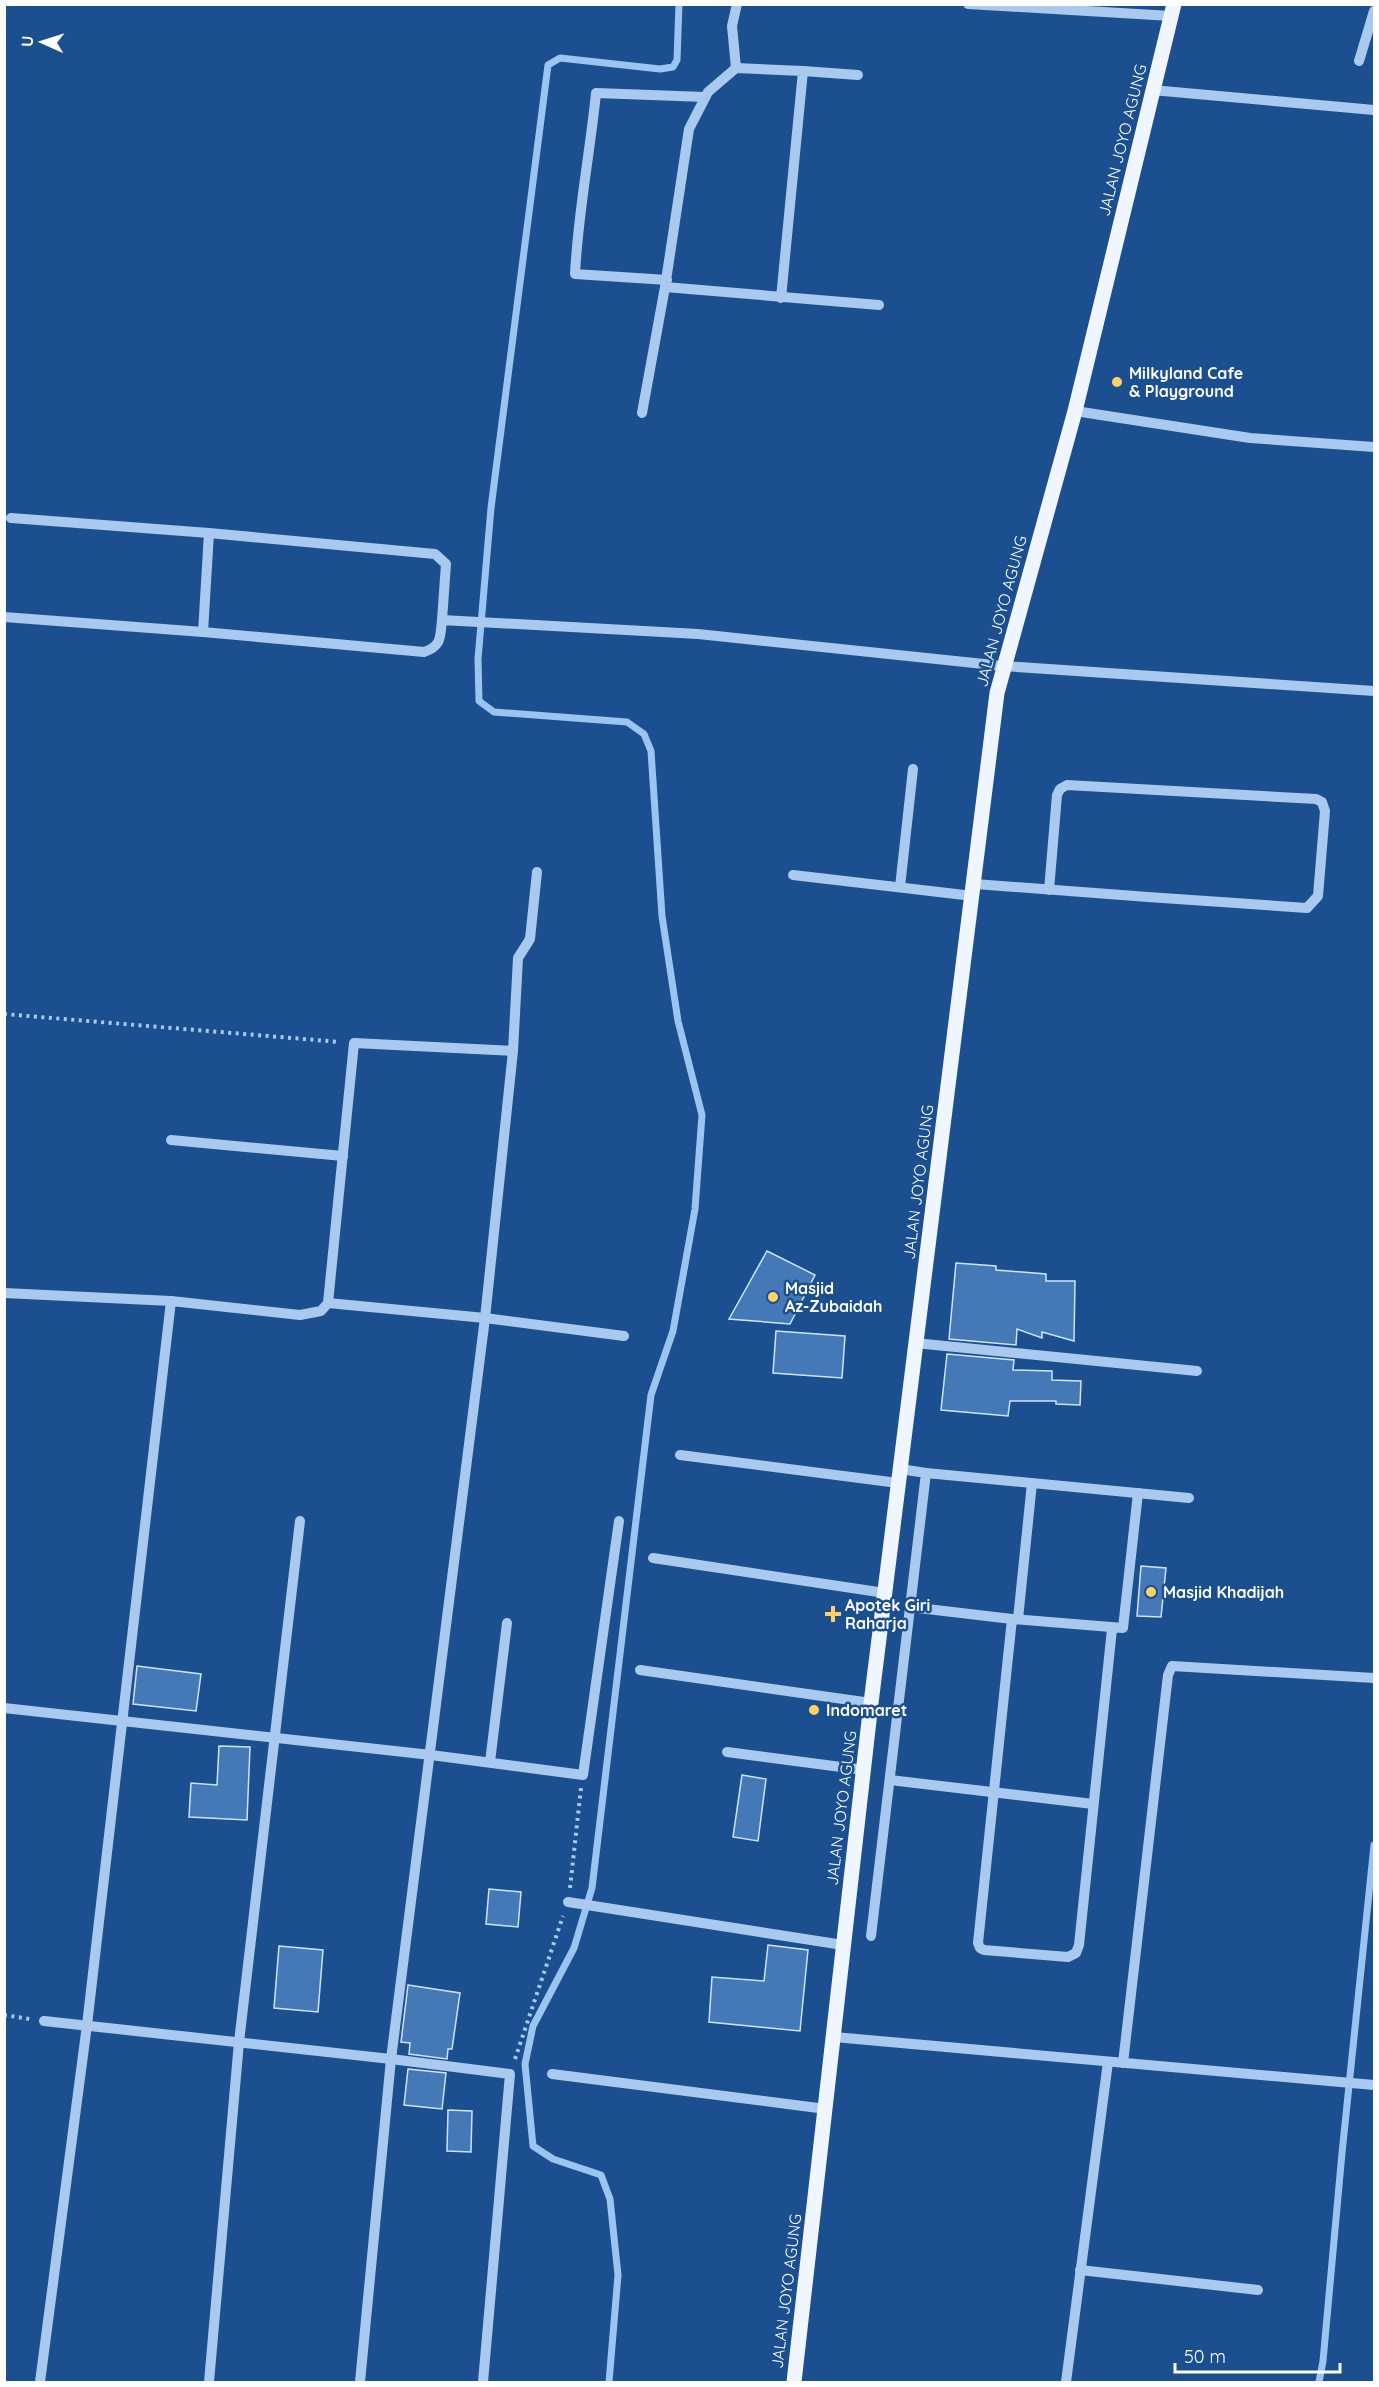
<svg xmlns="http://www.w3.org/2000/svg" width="1379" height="2387" font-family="Quicksand,sans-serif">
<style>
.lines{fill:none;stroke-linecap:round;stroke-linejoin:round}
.stream{stroke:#9cc4f0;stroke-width:7}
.building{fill:#4478b7;stroke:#cfe3fa;stroke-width:1.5}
.path{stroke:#a9c9ee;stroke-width:4;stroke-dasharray:3 4.5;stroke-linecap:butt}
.minor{stroke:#a9c9ee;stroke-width:10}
.major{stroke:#f0f6ff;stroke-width:15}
.poi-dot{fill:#ffd166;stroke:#1b4f8f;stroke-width:2}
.labels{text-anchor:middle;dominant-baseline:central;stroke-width:5;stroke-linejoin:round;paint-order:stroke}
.street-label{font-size:16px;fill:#fff;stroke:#1b4f8f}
.poi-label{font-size:16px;font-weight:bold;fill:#fff;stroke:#1b4f8f;text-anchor:start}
</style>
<rect width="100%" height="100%" fill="#1b4f8f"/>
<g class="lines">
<g class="stream">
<polyline points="609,2382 618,2275 610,2199 601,2175 553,2159 533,2146 525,2064 533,2026 574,1948 592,1888 651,1395 673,1331 695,1209 702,1115 678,1021 662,916 651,751 644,734 627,722 494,712 479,701 478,659 491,508 548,65 560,58 660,69 673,67 677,60 679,4"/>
<polyline points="1319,2382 1323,2361 1342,2153 1374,1845"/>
</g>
</g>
<g class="building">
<polygon points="767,1251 815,1275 790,1324 729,1319"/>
<polygon points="956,1263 996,1266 996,1270 1046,1274 1046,1281 1075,1281 1074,1341 1042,1332 1042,1338 1017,1329 1016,1345 949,1339"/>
<polygon points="776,1331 845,1336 842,1378 773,1373"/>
<polygon points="947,1354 1014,1360 1013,1370 1052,1371 1052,1380 1081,1381 1080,1405 1056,1404 1056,1401 1010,1401 1008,1416 941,1410"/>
<polygon points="1141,1566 1166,1568 1161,1617 1137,1616"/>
<polygon points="137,1666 201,1674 196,1711 133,1704"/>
<polygon points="219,1746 250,1747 247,1820 189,1817 191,1783 217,1785"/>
<polygon points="742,1775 766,1779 758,1841 733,1837"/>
<polygon points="489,1889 521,1892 518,1927 486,1924"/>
<polygon points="768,1945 808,1950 800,2031 709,2022 712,1977 764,1981"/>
<polygon points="279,1946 323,1950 318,2012 274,2008"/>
<polygon points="408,1985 460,1993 452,2049 448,2049 447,2059 409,2054 410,2043 401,2042"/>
<polygon points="408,2069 446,2073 442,2109 404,2105"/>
<polygon points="448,2110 472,2111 471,2152 447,2151"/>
</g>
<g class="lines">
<g class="path">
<polyline points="4,1014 339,1042"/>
<polyline points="570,1888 581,1788"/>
<polyline points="4,2015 30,2019"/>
<polyline points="515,2059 563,1916"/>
</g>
<g class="minor">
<polyline points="968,4 1171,16"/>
<polyline points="1359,61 1374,11"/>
<polyline points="736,68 732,26 737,4"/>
<polyline points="803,71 858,75"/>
<polyline points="1152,90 1374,110"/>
<path d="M667 280 575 274C578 213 590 153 596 93L705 97"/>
<polyline points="665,287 879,305"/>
<polyline points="1075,411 1250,438 1374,447"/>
<polyline points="642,413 665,287 689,129 708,92 736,68 803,71 781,298"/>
<polyline points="11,518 209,533 435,554 446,564 442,620"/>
<path d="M209 533 203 632 424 652C442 646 440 637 442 620L698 634 1003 666 1374 691"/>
<polyline points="4,617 203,632"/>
<polyline points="793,875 973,896"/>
<path d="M975 884C1086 892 1196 901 1307 908L1318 896 1325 811 1322 802 1316 799 1067 785 1060 789 1057 795 1049 890"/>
<polyline points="900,887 913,769"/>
<polyline points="171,1140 343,1156"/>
<polyline points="4,1293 171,1301"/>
<polyline points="328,1303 485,1318 624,1336"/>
<polyline points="915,1343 1197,1371"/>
<polyline points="680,1455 898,1483"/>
<polyline points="926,1473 1189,1498"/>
<polyline points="653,1558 885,1593"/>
<polyline points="910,1607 1012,1619"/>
<polyline points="1018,1619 1032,1483"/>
<polyline points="1112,1629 1079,1945 1076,1953 1068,1957 984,1950 980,1948 978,1943 1012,1619 1123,1628 1138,1493"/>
<polyline points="640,1670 871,1703"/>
<polyline points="4,1708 431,1755 583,1775 619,1521"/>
<polyline points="727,1752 864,1770"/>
<polyline points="490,1762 507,1623"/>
<polyline points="890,1780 1093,1804"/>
<polyline points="568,1902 843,1945"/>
<polyline points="871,1936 926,1473 900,1469"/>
<polyline points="44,2021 391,2059 510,2074 483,2382"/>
<polyline points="834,2037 1374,2085"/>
<polyline points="1123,2063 1168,1675 1172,1666 1374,1678"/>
<polyline points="552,2074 826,2109"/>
<polyline points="1080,2270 1258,2290"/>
<polyline points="40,2382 87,2025 171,1301 300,1315 321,1311 328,1303 354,1043 513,1051"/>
<polyline points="209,2382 239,2042 300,1521"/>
<polyline points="360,2382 391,2059 485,1318 513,1051 518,958 530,939 537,872"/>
<polyline points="1066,2382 1108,2062"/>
</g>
<polyline class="major" points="794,2382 871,1703 997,693 1075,411 1174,4"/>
</g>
<g class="poi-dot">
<circle cx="1117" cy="382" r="6"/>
<circle cx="773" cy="1297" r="6"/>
<circle cx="1151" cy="1592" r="6"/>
<path d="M830 1605h6v6h6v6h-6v6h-6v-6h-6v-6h6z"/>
<circle cx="814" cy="1710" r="6"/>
</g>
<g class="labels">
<g class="street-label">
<text transform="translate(1122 140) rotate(-76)">JALAN JOYO AGUNG</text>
<text transform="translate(1001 611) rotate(-75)">JALAN JOYO AGUNG</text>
<text transform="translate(918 1182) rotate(-83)">JALAN JOYO AGUNG</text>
<text transform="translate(841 1808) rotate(-83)">JALAN JOYO AGUNG</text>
<text transform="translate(786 2291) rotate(-83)">JALAN JOYO AGUNG</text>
</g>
<g class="poi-label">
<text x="1129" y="373">Milkyland Cafe<tspan x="1129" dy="18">&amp; Playground</tspan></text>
<text x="785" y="1288">Masjid<tspan x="785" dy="18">Az-Zubaidah</tspan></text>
<text x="1163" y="1592">Masjid Khadijah</text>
<text x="845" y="1605">Apotek Giri<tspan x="845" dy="18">Raharja</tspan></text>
<text x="826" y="1710">Indomaret</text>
</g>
</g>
<rect width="1379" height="2387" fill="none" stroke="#ffffff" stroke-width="12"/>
<g transform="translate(42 42) rotate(273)" stroke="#1b4f8f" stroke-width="4.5" paint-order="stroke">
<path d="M0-4.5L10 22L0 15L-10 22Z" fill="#ffffff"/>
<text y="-9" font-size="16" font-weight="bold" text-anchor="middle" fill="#ffffff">U</text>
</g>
<path d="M1175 2363v9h165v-9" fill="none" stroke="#ffffff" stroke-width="3"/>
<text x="1184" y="2363" font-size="18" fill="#ffffff" stroke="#1b4f8f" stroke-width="4.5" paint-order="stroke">50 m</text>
</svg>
